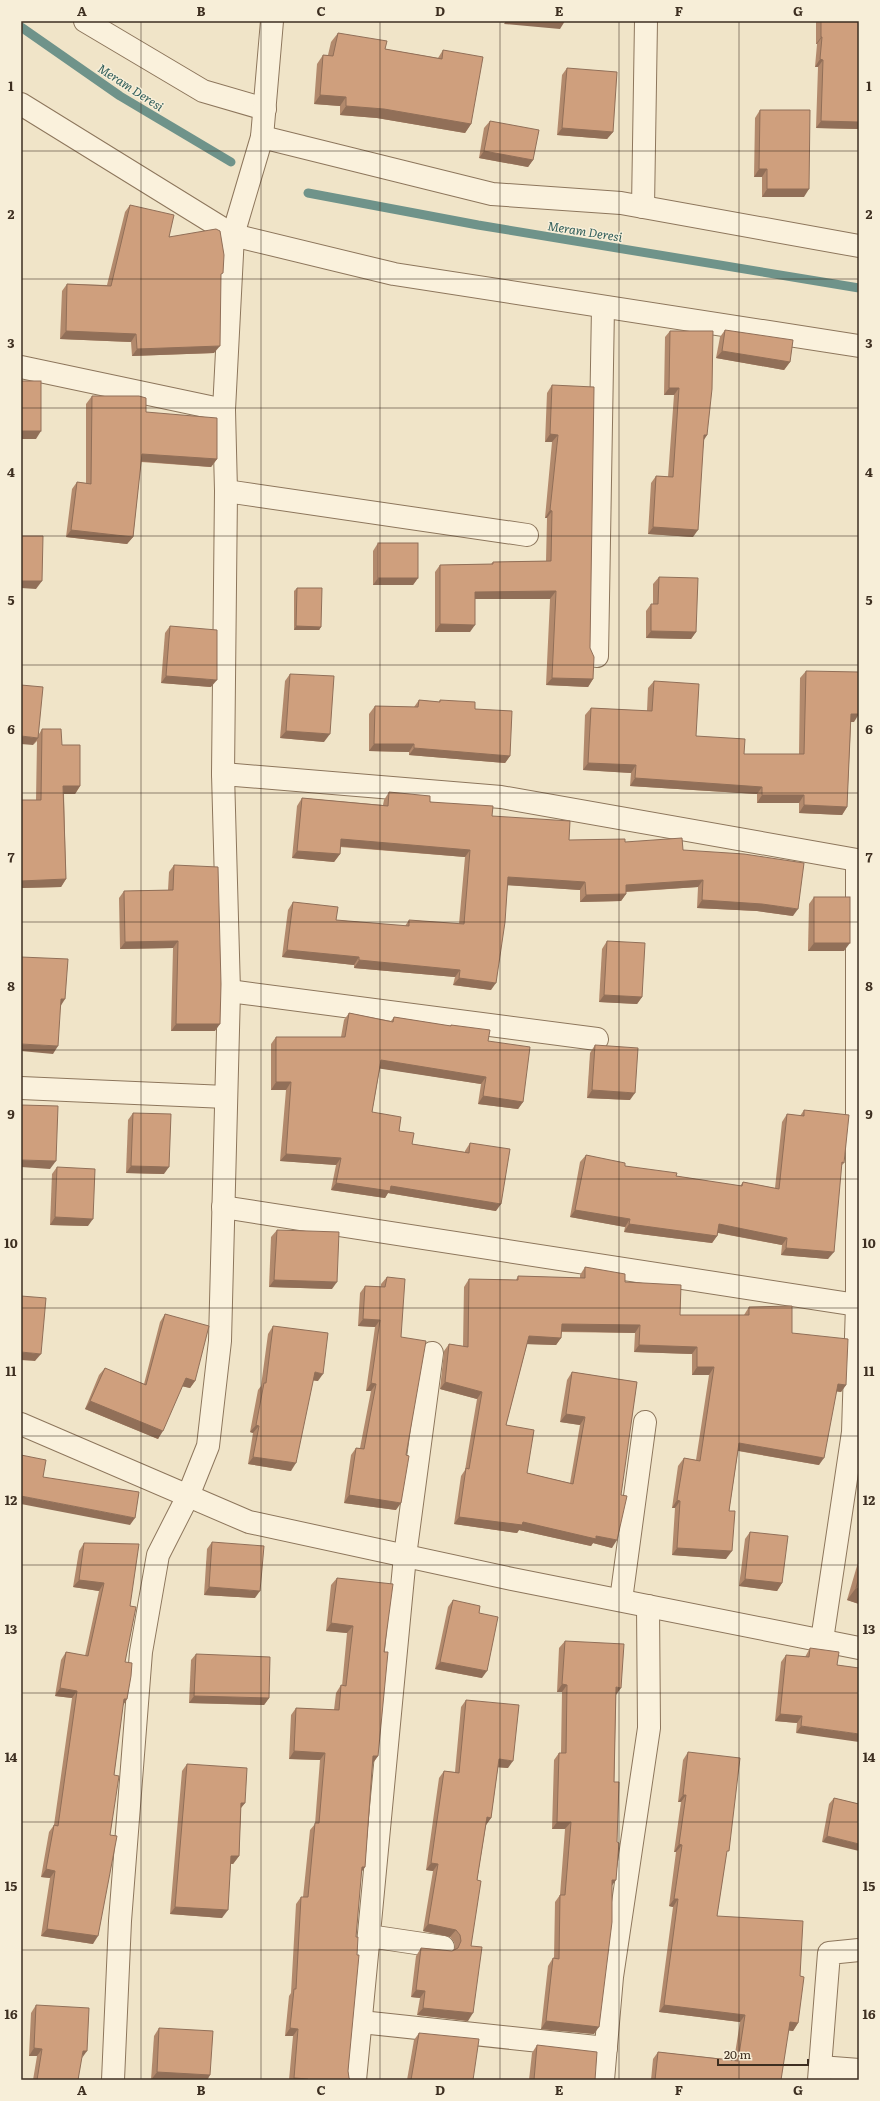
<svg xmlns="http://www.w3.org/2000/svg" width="880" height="2101" font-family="Literata,serif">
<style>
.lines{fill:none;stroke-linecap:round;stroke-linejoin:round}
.stream{stroke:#6f938a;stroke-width:9}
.minor-casing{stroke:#8d765c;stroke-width:24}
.minor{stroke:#faf1dc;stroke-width:22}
.wall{fill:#b2896c}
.shaded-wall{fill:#916f58}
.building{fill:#cf9f7d;stroke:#916f58}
.grid{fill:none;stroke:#3d2e20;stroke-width:1;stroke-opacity:0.55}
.labels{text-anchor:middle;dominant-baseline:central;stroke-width:3;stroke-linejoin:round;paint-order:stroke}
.water-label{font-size:12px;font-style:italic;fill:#2f5d5a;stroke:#f7eed8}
.neatline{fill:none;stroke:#3d2e20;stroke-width:1.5}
.grid-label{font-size:13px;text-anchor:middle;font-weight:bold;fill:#3d2e20}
</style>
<rect width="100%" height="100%" fill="#f0e4c8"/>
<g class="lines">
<g class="stream">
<polyline points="21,27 120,96 231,162"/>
<polyline points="308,193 478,225 859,288"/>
</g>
<defs>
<g id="minor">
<polyline points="85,21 203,91 265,109"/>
<polyline points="21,104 233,235 394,274 859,346"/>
<polyline points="262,137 492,194 621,203 859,246"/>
<polyline points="643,207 646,21"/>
<polyline points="21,367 224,410"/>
<polyline points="226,491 527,535"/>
<polyline points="597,656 603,307"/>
<polyline points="223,774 501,797 857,860 857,1305 853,1432 822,1640"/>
<polyline points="229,991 597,1039"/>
<polyline points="21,1088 226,1097"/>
<polyline points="223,1207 857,1305"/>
<polyline points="21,1424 249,1522 512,1579 859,1648"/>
<polyline points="621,1600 645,1422"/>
<polyline points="369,1936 443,1947"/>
<polyline points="361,2022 606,2048"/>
<polyline points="820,2067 859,2070"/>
<polyline points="113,2080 120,1921 141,1652 158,1555 188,1496 208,1446 220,1341 229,991 223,774 226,491 224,410 233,235 262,137 272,21"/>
<polyline points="355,2080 405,1556 432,1353"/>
<polyline points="603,2080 612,1977 649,1728 648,1606"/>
<polyline points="819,2080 829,1953 859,1950"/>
</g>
</defs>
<use href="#minor" class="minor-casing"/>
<use href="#minor" class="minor"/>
</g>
<g class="wall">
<polygon points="816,21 859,21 859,129 816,128 818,67 815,67 817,44 816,44"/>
<polygon points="338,33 385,49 438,58 443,50 471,124 465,133 377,118 340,115 340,106 314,104 317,64 323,55 328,55 331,42"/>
<polygon points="567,68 613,132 607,139 557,135 562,75"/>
<polygon points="760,110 804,197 762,197 762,177 754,177 755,118"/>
<polygon points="490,121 533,160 528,167 479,158 484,128"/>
<polygon points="130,205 169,237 221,276 214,353 132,356 131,342 60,339 62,291 67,284 107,285 125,212"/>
<polygon points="725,330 790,362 784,370 716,358 720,337"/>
<polygon points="670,331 707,435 704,440 693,537 648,534 651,483 656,476 668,477 674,395 664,395 665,337"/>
<polygon points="552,385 590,648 593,679 588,687 546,685 550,599 475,599 470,632 435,632 435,572 440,565 491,564 493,562 546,561 547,518 545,518 552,442 545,442 547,393"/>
<polygon points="92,396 146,412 217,459 211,467 141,462 133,537 127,544 66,537 72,489 77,482 86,483 86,404"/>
<polygon points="378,543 418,578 413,585 373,585 373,551"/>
<polygon points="659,577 696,632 691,639 646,638 646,611 651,604 653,604 653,584"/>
<polygon points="297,588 321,627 319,630 294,630 294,591"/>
<polygon points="170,626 211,687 161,683 165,633"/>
<polygon points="806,671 854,722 851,722 847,807 842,815 799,813 799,803 757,803 757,794 630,786 631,773 583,770 585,715 591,708 647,711 648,688 654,681 696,736 744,754 799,754 800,678"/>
<polygon points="290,674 324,742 280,738 285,681"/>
<polygon points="419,700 439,702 440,700 475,709 510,756 505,763 409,755 409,752 369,751 369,714 375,706 414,707"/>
<polygon points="42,729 62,745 80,786 75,794 64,794 66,879 61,887 21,888 21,800 36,800 37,741 33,745 39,734"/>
<polygon points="389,792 492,816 569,840 625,842 683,850 793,916 757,911 697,908 698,887 626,892 626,894 621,901 580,902 580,890 508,885 491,990 453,985 455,977 354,968 354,965 282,957 288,910 293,902 336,920 405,926 409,920 459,924 465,857 340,847 340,854 334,862 292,858 297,806 302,798 383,805 384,800"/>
<polygon points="174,865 215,1031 171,1031 173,948 120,949 119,898 124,891 168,890 169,872"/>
<polygon points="814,897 844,951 808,951 809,904"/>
<polygon points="607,941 642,997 637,1004 599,1002 602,949"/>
<polygon points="349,1013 391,1021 394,1017 450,1026 451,1025 488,1041 523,1102 518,1109 478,1104 481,1084 380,1068 372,1112 399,1131 412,1144 465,1152 465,1151 470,1143 496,1211 388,1193 385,1198 331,1190 336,1165 280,1161 286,1090 271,1090 271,1044 276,1037 341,1037 344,1020"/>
<polygon points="595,1045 630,1100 587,1098 590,1053"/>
<polygon points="804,1110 844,1163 841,1166 828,1259 781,1255 782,1245 718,1233 717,1236 712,1243 624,1232 625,1227 570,1217 580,1162 586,1155 625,1166 676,1176 740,1186 743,1182 775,1188 782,1122 787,1114 800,1116"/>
<polygon points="133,1113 164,1174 126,1173 128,1120"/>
<polygon points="57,1167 88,1226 50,1225 52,1174"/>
<polygon points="277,1230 332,1289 269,1287 271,1237"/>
<polygon points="585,1267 625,1282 680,1315 744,1315 749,1307 792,1333 846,1385 841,1392 836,1391 819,1465 738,1451 729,1511 726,1559 672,1555 675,1508 672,1508 678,1466 684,1458 696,1460 709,1375 692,1375 692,1354 634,1352 635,1333 561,1332 561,1338 556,1345 527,1344 506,1425 527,1473 570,1483 580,1425 560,1422 567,1380 572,1372 637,1382 612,1548 593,1543 591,1546 519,1530 517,1533 454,1524 461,1476 465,1470 477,1399 440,1389 444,1351 449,1344 463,1346 464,1287 469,1279 516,1280 518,1276 580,1278 580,1275"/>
<polygon points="387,1277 401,1337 396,1510 344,1503 351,1455 356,1448 360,1448 371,1391 366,1391 375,1327 358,1326 360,1293 365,1286 381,1287 381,1284"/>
<polygon points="165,1314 195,1381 190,1388 182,1386 158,1439 85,1409 99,1375 105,1368 144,1384 160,1322"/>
<polygon points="273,1326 318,1381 313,1380 291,1471 248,1464 253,1433 250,1432 258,1390 261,1386 268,1334"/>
<polygon points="750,1532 782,1583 777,1591 739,1586 745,1539"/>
<polygon points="212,1542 255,1598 204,1595 207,1549"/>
<polygon points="84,1543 130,1606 125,1662 127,1699 123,1705 114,1775 93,1944 41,1936 50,1878 41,1877 49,1832 54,1825 72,1698 55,1696 61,1660 66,1652 85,1656 99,1591 73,1587 79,1551"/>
<polygon points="859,1559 859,1604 847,1600"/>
<polygon points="337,1578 384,1652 378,1756 373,1763 365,1867 361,1872 356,1937 348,2071 349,2078 351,2080 289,2080 293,2036 285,2036 289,1996 291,1993 296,1904 301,1897 303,1897 310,1830 315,1824 320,1760 289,1759 291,1715 296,1708 334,1710 336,1693 341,1685 342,1686 347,1633 326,1631 331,1585"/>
<polygon points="453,1600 479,1613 482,1678 435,1669 448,1607"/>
<polygon points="565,1641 616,1695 612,1886 594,2034 541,2029 548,1966 553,1958 554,1958 555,1902 560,1895 565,1829 552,1829 554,1760 559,1753 561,1753 562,1692 557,1692 559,1648"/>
<polygon points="810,1648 837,1665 859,1668 796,1733 797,1723 775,1721 781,1662 786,1655 805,1657"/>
<polygon points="196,1654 269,1698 264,1705 189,1703 191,1660"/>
<polygon points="466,1700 508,1768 498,1767 491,1818 486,1825 477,1880 471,1946 468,2021 417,2015 420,1998 411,1997 416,1956 421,1948 452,1951 455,1948 454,1942 450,1937 423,1931 433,1871 426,1870 439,1778 444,1771 455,1772 461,1707"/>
<polygon points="688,1752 726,1855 717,1916 800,1976 798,2023 793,2031 788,2030 781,2080 651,2080 653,2059 658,2052 734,2060 740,2022 659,2012 673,1907 669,1906 676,1852 674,1852 681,1802 678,1802 683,1760"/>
<polygon points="187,1764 245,1803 241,1808 239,1856 233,1864 231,1864 222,1918 170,1914 182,1771"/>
<polygon points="834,1798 859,1804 822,1842 829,1804"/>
<polygon points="36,2005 81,2058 78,2080 33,2080 37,2056 29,2056 31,2013"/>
<polygon points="159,2028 210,2075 207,2080 151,2080 154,2036"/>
<polygon points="419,2033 473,2080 407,2080 414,2040"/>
<polygon points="537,2045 595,2080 529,2080 532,2053"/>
</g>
<g class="shaded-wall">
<polygon points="506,21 565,21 560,29 504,24"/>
<polygon points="821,37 822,37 817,44 816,44"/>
<polygon points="820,59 823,60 818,67 815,67"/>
<polygon points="320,95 346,97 340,106 314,104"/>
<polygon points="346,106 384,109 471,124 465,133 377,118 340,115"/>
<polygon points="821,121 859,122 859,129 816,128"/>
<polygon points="562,128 613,132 607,139 557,135"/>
<polygon points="484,151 533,160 528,167 479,158"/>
<polygon points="759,169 767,169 762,177 754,177"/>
<polygon points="767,189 809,189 804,197 762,197"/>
<polygon points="66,331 136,334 131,342 60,339"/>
<polygon points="220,346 214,353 132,356 137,349"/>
<polygon points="722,351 790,362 784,370 716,358"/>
<polygon points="669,388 679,388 674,395 664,395"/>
<polygon points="21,431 41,431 36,439 21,439"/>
<polygon points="550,434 558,435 552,442 545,442"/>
<polygon points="704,435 707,435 702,442"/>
<polygon points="142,454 217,459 211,467 137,461"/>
<polygon points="550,510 552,511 547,518 545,518"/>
<polygon points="653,527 698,530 693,537 648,534"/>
<polygon points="71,530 133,537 127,544 66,537"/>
<polygon points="378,578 418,578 413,585 373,585"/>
<polygon points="21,581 42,581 36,589 21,588"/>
<polygon points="556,591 550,599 470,599 475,592"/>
<polygon points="440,624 475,625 470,632 435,632"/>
<polygon points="296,626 321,627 319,630 294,630"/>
<polygon points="651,631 696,632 691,639 646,638"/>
<polygon points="166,676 217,680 211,687 161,683"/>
<polygon points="552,678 593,679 588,687 546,685"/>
<polygon points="851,714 859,714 854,722 846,722"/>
<polygon points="286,731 330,734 324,742 280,738"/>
<polygon points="21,736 38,738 33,745 21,744"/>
<polygon points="374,744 414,744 409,752 369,751"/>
<polygon points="414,748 510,756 505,763 409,755"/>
<polygon points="588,763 636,765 631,773 583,770"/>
<polygon points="635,778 762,787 757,794 630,786"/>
<polygon points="63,786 80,786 75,794 58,794"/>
<polygon points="762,795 804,795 799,803 757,803"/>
<polygon points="804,805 847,807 842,815 799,813"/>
<polygon points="341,839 470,850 465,857 336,846"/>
<polygon points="297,851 340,854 334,862 292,858"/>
<polygon points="508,877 585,882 580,890 503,885"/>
<polygon points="66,879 61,887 21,888 21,881"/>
<polygon points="703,880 698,887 620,892 626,885"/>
<polygon points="626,894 621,901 580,902 586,895"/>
<polygon points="702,900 762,904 798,909 793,916 757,911 697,908"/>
<polygon points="178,941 173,948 120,949 125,942"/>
<polygon points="814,943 850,943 844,951 808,951"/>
<polygon points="287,950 359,957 354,965 282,957"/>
<polygon points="359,960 460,970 455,977 354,968"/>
<polygon points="459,978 496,983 491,990 453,985"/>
<polygon points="604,995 642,997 637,1004 599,1002"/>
<polygon points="61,999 65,999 60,1007"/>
<polygon points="176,1024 220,1024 215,1031 171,1031"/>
<polygon points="21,1044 58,1046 53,1054 21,1051"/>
<polygon points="381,1060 486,1077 481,1084 376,1068"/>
<polygon points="276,1082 291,1082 286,1090 271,1090"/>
<polygon points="592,1090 635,1093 630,1100 587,1098"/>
<polygon points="483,1096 523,1102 518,1109 478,1104"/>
<polygon points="286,1154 341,1158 336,1165 280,1161"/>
<polygon points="21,1160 56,1161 50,1169 21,1167"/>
<polygon points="131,1166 169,1167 164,1174 126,1173"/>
<polygon points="336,1183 391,1186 501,1204 496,1211 388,1193 385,1198 331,1190"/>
<polygon points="575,1210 630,1219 625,1227 570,1217"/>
<polygon points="55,1217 93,1219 88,1226 50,1225"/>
<polygon points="629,1224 717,1236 712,1243 624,1232"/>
<polygon points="719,1224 787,1238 782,1245 714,1232"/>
<polygon points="786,1248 834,1252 828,1259 781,1255"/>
<polygon points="274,1280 337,1282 332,1289 269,1287"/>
<polygon points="363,1319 380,1320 375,1327 358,1326"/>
<polygon points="562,1324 640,1325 635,1333 556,1331"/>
<polygon points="529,1336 561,1338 556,1345 524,1344"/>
<polygon points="639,1345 697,1347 692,1354 634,1352"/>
<polygon points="21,1352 41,1354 35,1361 21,1360"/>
<polygon points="697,1367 714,1367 709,1375 692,1375"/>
<polygon points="315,1372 323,1374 318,1381 309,1380"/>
<polygon points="186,1378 195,1381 190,1388 181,1386"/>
<polygon points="445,1382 482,1392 477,1399 440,1389"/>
<polygon points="371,1383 376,1384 371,1391 366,1391"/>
<polygon points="838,1384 846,1385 841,1392 833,1391"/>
<polygon points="90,1401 163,1431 158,1439 85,1409"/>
<polygon points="566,1414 585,1417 580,1425 560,1422"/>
<polygon points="256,1425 259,1426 253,1433 250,1432"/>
<polygon points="739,1443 824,1458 819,1465 734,1450"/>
<polygon points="253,1457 296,1463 291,1471 248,1464"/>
<polygon points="349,1495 401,1503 396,1510 344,1503"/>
<polygon points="21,1496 135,1518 130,1525 21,1504"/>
<polygon points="677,1500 680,1501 675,1508 672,1508"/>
<polygon points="459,1517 523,1522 596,1536 617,1540 612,1548 593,1543 591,1546 519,1530 517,1533 454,1524"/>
<polygon points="677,1548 732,1551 726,1559 672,1555"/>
<polygon points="745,1579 782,1583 777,1591 739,1586"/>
<polygon points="79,1580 104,1583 99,1591 73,1587"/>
<polygon points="209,1587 260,1591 255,1598 204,1595"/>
<polygon points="856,1588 859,1589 859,1604 847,1600"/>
<polygon points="331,1623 353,1626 347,1633 326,1631"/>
<polygon points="440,1662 487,1671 482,1678 435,1669"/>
<polygon points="562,1684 567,1685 562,1692 557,1692"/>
<polygon points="616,1687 621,1688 616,1695"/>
<polygon points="60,1688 77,1691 72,1698 55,1696"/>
<polygon points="194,1696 269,1698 264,1705 189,1703"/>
<polygon points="124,1699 127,1699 122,1707"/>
<polygon points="780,1714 802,1716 797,1723 775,1721"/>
<polygon points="801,1726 859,1734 859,1742 796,1733"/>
<polygon points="294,1751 325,1753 320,1760 289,1759"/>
<polygon points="373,1756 378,1756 373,1763"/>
<polygon points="499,1759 513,1761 508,1768 494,1767"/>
<polygon points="683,1795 686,1795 681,1802 678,1802"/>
<polygon points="241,1803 245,1803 239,1810"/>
<polygon points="487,1817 491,1818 486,1825"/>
<polygon points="557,1822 571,1822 565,1829 552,1829"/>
<polygon points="827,1836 859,1844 859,1851 822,1842"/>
<polygon points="679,1844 682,1845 676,1852 674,1852"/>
<polygon points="231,1856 239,1856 233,1864 226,1863"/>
<polygon points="431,1863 438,1864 433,1871 426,1870"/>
<polygon points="362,1867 365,1867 360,1874"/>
<polygon points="46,1869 55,1871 50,1878 41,1877"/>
<polygon points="612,1880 616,1880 611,1887"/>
<polygon points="674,1899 678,1899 673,1907 669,1906"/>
<polygon points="175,1907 228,1910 222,1918 170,1914"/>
<polygon points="428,1924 456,1930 450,1937 423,1931"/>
<polygon points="47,1929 98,1936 93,1944 41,1936"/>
<polygon points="416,1990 425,1991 420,1998 411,1997"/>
<polygon points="664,2005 745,2015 740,2022 659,2012"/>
<polygon points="423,2008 473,2013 468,2021 417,2015"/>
<polygon points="546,2021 599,2027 594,2034 541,2029"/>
<polygon points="790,2022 798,2023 793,2031 784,2030"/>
<polygon points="290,2028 298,2029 293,2036 285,2036"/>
<polygon points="34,2048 42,2049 37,2056 29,2056"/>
<polygon points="83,2051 87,2051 82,2058"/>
<polygon points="157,2072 210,2075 207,2080 151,2080"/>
<polygon points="294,2078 308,2079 308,2080 292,2080"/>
</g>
<g class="building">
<polygon points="821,21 859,21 859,122 821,121 823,60 820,59 822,37 821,37"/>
<polygon points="338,33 387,41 385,49 442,59 443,50 483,57 471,124 384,109 346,106 346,97 320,95 323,55 333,56"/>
<polygon points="567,68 617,72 613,132 562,128"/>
<polygon points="760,110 810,110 809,189 767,189 767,169 759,169"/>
<polygon points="490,121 539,130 533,160 484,151"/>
<polygon points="130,205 174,215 169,237 216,229 220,231 224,255 223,273 221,274 220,346 137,349 136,334 66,331 67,284 111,286"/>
<polygon points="725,330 793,340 790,362 722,351"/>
<polygon points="670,331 713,331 712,389 707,435 704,435 698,530 653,527 656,476 673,477 679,388 669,388"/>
<rect x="21" y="381" width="20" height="50"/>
<polygon points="552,385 594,387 590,648 594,657 593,679 552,678 556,591 475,592 475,625 440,624 440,565 493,564 493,562 551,561 552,511 550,510 558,435 550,434"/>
<polygon points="92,396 139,396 146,398 146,412 217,418 217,459 142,454 133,537 71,530 77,482 91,484"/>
<polygon points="21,536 43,536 42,581 21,581"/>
<rect x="378" y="543" width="40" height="35"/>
<polygon points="659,577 698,578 696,632 651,631 651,604 658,604"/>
<polygon points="297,588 322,588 321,627 296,626"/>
<polygon points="170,626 217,630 217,680 166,676"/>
<polygon points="806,671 859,672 859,714 851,714 847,807 804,805 804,795 762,795 762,787 635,778 636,765 588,763 591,708 652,711 654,681 699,684 696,736 745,739 744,754 804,754"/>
<polygon points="290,674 334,676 330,734 286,731"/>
<polygon points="21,685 43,687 38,738 21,736"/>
<polygon points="419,700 440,702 440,700 475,702 475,709 512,711 510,756 414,748 414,744 374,744 375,706 418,707"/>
<polygon points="42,729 61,729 62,745 80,745 80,786 63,786 66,879 21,881 21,800 41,800"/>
<polygon points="389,792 430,796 430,802 493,806 492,816 570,821 569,840 625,839 625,842 682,838 683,850 744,854 804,863 798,909 762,904 702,900 703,880 626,885 626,894 586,895 585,882 508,877 505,922 496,983 459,978 460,970 359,960 359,957 287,950 293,902 338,907 336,920 409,926 409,920 464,924 470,850 341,839 340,854 297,851 302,798 388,806"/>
<polygon points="174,865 218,867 221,984 220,1024 176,1024 178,941 125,942 124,891 173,890"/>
<rect x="814" y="897" width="36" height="46"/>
<polygon points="607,941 645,943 642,997 604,995"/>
<polygon points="21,957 68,959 65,999 61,999 58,1046 21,1044"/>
<polygon points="349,1013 393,1022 394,1017 451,1026 451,1025 490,1030 488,1041 530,1047 523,1102 483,1096 486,1077 381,1060 372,1112 401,1117 399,1131 414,1133 412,1144 469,1153 470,1143 510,1149 501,1204 391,1186 390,1191 336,1183 341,1158 286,1154 291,1082 276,1082 276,1037 345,1037"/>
<polygon points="595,1045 638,1048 635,1093 592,1090"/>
<polygon points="21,1105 58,1106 56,1161 21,1160"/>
<polygon points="804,1110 849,1115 844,1163 842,1162 834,1252 786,1248 787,1238 719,1224 717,1236 629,1224 630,1219 575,1210 586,1155 625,1163 625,1166 677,1173 676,1176 742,1186 743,1182 779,1189 787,1114 804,1116"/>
<polygon points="133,1113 171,1114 169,1167 131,1166"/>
<polygon points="57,1167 95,1169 93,1219 55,1217"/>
<polygon points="277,1230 339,1232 337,1282 274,1280"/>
<polygon points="585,1267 625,1274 625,1282 681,1285 680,1315 749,1315 749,1307 792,1306 792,1333 848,1339 846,1385 838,1384 824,1458 739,1443 729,1511 735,1511 732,1551 677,1548 680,1501 677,1500 684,1458 700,1461 714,1367 697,1367 697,1347 639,1345 640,1325 562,1324 561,1338 529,1336 506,1425 534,1430 527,1473 573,1484 585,1417 566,1414 572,1372 637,1382 621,1495 627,1496 617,1540 596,1536 596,1539 523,1522 522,1525 459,1517 466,1468 469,1469 482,1392 445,1382 449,1344 468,1347 469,1279 518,1280 518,1276 585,1278"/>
<polygon points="387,1277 405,1279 401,1337 426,1341 406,1455 409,1456 401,1503 349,1495 356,1448 364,1449 376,1384 371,1383 380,1320 363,1319 365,1286 385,1287"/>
<polygon points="21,1296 46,1298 41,1354 21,1352"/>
<polygon points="165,1314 209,1326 195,1381 186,1378 163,1431 90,1401 105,1368 146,1385"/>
<polygon points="273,1326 328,1333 323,1374 315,1372 296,1463 253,1457 259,1426 256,1425 264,1383 266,1383"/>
<polygon points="21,1455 46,1460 43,1477 139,1492 135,1518 21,1496"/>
<polygon points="750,1532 788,1536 782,1583 745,1579"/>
<polygon points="212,1542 264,1546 260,1591 209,1587"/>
<polygon points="84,1543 139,1544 130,1606 136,1607 125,1662 132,1663 131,1676 127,1699 124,1699 114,1775 119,1776 110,1835 117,1836 98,1936 47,1929 55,1871 46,1869 54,1825 58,1826 77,1691 60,1688 66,1652 88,1656 104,1583 79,1580"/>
<polygon points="859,1577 859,1589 856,1588"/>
<polygon points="337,1578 393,1584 384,1652 388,1652 378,1756 373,1756 365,1867 362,1867 356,1937 358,1937 357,1955 359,1955 348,2071 349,2078 351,2080 308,2080 308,2079 294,2078 298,2029 290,2028 294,1989 296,1989 301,1897 308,1897 315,1823 319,1823 325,1753 294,1751 296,1708 339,1710 341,1685 346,1686 353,1626 331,1623"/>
<polygon points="453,1600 480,1606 479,1613 498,1617 487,1671 440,1662"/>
<polygon points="565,1641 624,1644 621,1688 616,1687 614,1782 619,1782 617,1842 619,1843 616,1880 612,1880 612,1922 599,2027 546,2021 553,1958 559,1959 560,1895 565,1895 571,1822 557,1822 559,1753 566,1753 567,1685 562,1684"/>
<polygon points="810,1648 839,1652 837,1665 859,1668 859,1734 801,1726 802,1716 780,1714 786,1655 809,1657"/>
<polygon points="196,1654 270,1657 269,1698 194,1696"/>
<polygon points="466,1700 519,1705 513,1761 499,1759 491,1818 487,1817 477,1880 481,1881 471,1946 482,1947 473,2013 423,2008 425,1991 416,1990 421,1948 452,1951 458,1948 461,1941 460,1935 456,1930 428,1924 438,1864 431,1863 444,1771 459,1773"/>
<polygon points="688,1752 740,1758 729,1851 727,1851 717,1916 803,1921 800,1976 804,1977 798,2023 790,2022 781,2080 655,2080 658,2052 738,2061 745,2015 664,2005 678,1899 674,1899 682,1845 679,1844 686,1795 683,1795"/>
<polygon points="187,1764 247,1768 245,1803 241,1803 239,1856 231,1856 228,1910 175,1907"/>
<polygon points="834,1798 859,1804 859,1844 827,1836"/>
<polygon points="36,2005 89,2008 87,2051 83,2051 78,2080 37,2080 42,2049 34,2048"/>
<polygon points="159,2028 213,2031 210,2075 157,2072"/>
<polygon points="419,2033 479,2039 473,2080 411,2080"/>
<polygon points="537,2045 597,2052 595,2080 534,2080"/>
</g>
<path class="grid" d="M141 21V2080M261 21V2080M380 21V2080M500 21V2080M619 21V2080M739 21V2080M21 151H859M21 279H859M21 408H859M21 536H859M21 665H859M21 793H859M21 922H859M21 1050H859M21 1179H859M21 1308H859M21 1436H859M21 1565H859M21 1693H859M21 1822H859M21 1950H859"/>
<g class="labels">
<g class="water-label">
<text transform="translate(131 87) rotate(33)">Meram Deresi</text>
<text transform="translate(585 231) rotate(9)">Meram Deresi</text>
</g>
</g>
<rect width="880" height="2101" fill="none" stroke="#f7eed8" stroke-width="44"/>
<path d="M718 2059v6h90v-6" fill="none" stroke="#3d2e20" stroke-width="2"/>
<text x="724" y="2059" font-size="12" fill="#3d2e20" stroke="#f7eed8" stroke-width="3" paint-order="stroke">20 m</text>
<rect x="22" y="22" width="836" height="2057" class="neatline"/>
<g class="grid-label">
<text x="82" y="16">A</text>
<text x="201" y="16">B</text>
<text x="321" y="16">C</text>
<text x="440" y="16">D</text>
<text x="559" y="16">E</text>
<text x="679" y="16">F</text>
<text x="798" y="16">G</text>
<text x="11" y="91">1</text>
<text x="869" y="91">1</text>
<text x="11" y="219">2</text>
<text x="869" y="219">2</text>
<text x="11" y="348">3</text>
<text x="869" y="348">3</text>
<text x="11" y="477">4</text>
<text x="869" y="477">4</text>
<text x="11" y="605">5</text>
<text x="869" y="605">5</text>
<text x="11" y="734">6</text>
<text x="869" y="734">6</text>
<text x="11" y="862">7</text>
<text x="869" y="862">7</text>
<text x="11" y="991">8</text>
<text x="869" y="991">8</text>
<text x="11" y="1119">9</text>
<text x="869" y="1119">9</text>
<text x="11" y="1248">10</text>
<text x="869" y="1248">10</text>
<text x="11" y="1376">11</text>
<text x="869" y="1376">11</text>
<text x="11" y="1505">12</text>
<text x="869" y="1505">12</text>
<text x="11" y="1634">13</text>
<text x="869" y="1634">13</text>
<text x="11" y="1762">14</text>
<text x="869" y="1762">14</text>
<text x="11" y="1891">15</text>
<text x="869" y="1891">15</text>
<text x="11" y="2019">16</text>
<text x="869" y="2019">16</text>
<text x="82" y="2095">A</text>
<text x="201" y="2095">B</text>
<text x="321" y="2095">C</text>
<text x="440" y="2095">D</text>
<text x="559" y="2095">E</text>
<text x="679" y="2095">F</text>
<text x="798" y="2095">G</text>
</g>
</svg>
